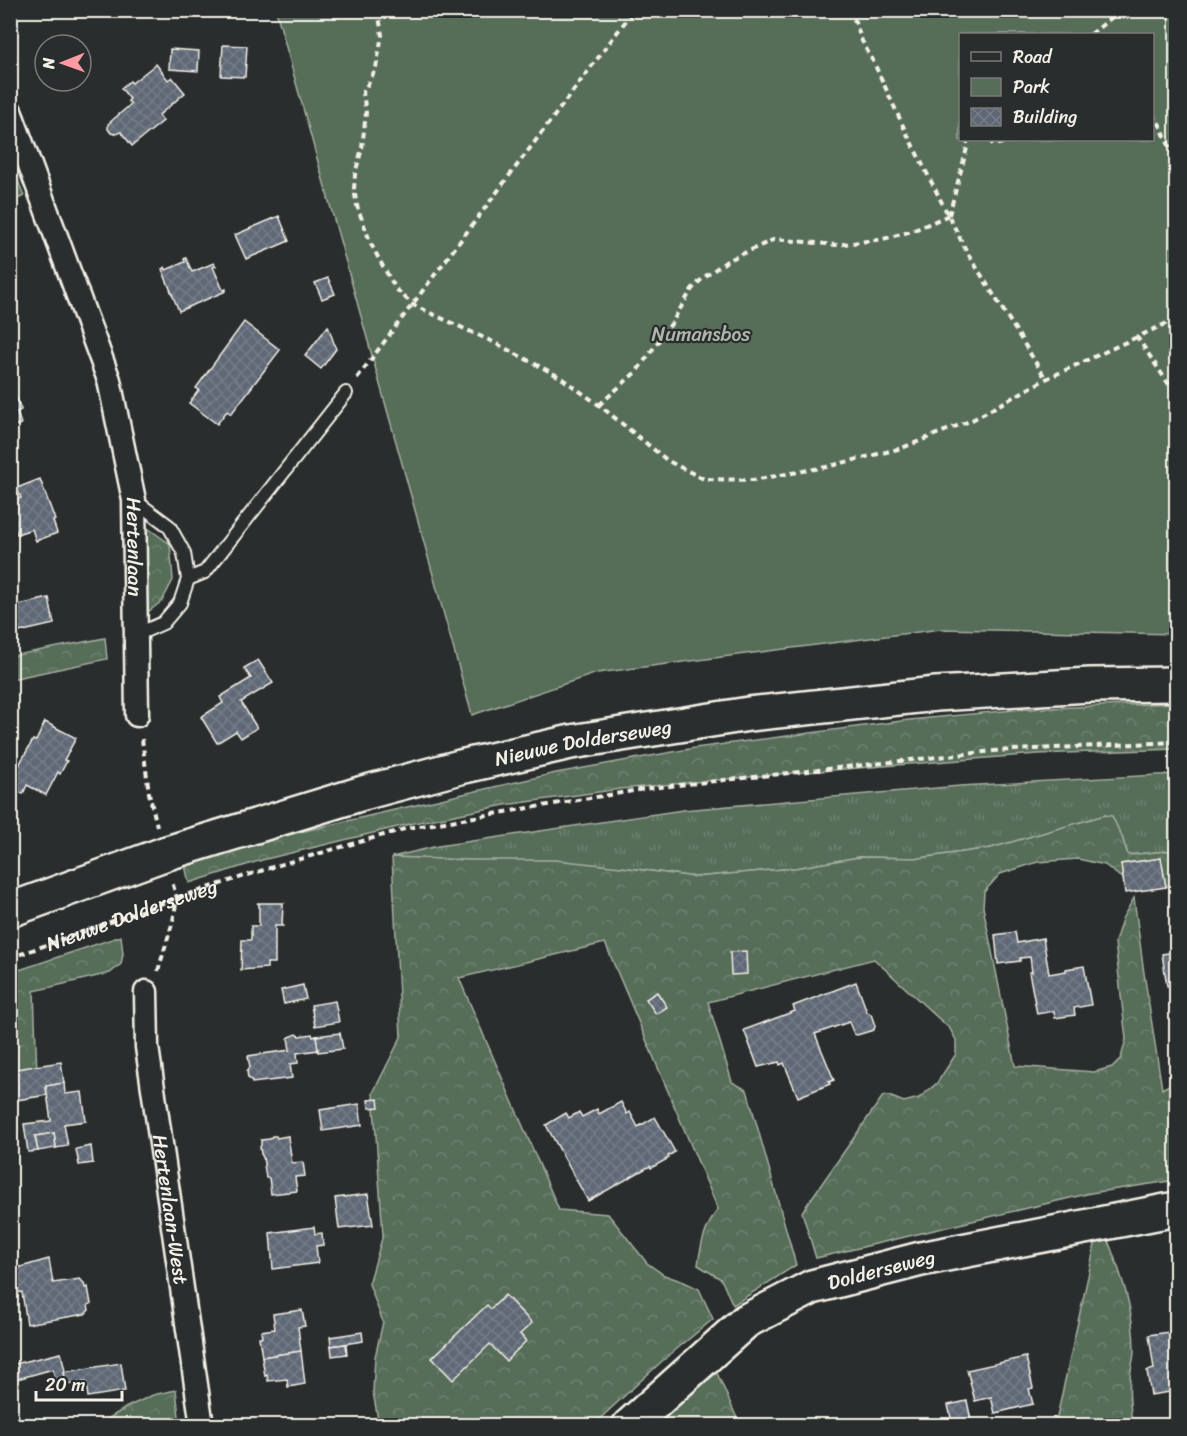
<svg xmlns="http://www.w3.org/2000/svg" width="1187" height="1436" font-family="Sriracha,sans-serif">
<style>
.grass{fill:url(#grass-tufts);stroke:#a5afa0;stroke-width:1.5}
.forest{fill:url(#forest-crowns);stroke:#a5afa0;stroke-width:1.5}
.green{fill:#566d59;stroke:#a5afa0;stroke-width:1.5;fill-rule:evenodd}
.building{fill:url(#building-cross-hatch);stroke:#f4f1e8;stroke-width:1.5}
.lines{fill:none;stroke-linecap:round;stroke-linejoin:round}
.lane-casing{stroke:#f4f1e8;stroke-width:16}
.street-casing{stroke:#f4f1e8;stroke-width:27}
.secondary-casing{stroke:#f4f1e8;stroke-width:38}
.primary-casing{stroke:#f4f1e8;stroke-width:38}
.path{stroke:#f4f1e8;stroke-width:4;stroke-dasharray:6 4.5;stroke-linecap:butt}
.lane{stroke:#2a2d2e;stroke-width:12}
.street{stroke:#2a2d2e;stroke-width:22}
.secondary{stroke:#2a2d2e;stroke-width:33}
.primary{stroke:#2a2d2e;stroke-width:33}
.labels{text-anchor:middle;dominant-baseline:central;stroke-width:4.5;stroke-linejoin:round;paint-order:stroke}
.park-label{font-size:20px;fill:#adb6a8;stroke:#2a2d2e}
.street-label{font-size:20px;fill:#f4f1e8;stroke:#2a2d2e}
</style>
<defs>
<pattern id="grass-tufts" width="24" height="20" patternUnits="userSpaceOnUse" patternTransform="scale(1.5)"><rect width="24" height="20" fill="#566d59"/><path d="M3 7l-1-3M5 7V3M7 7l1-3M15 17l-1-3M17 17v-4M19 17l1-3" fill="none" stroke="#6f8271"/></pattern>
<pattern id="forest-crowns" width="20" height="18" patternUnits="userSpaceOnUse" patternTransform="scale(1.5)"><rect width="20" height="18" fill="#566d59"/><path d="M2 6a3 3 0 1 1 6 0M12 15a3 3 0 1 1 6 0" fill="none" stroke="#6f8271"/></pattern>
<pattern id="building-cross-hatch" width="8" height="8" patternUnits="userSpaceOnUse" patternTransform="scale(1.5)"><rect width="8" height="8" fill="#5e6775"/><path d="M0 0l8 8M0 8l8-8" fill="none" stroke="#767d89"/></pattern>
</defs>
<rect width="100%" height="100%" fill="#2a2d2e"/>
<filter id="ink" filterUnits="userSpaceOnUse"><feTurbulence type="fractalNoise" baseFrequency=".0167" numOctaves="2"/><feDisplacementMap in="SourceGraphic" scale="12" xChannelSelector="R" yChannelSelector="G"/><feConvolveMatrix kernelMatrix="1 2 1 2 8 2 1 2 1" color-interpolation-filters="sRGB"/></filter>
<g filter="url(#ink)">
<polygon class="grass" points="1176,774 1176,850 1128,855 1122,837 1105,815 991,848 920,858 859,857 795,868 695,877 621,867 392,857 438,846 683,810 960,786"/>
<g class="forest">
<polygon points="10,160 24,196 11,202 10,202"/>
<polygon points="145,526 170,544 173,580 162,601 139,619"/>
<polygon points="105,638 107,659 11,679 11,656"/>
<polygon points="1176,703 1176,749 1037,754 781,774 620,789 505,805 414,823 262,860 189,883 185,865 287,835 463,794 556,773 695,748 909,720 1024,709"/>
<path d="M1105 815 1112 816 1122 837 1128 855 1176 850V882L1166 887 1161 858 1121 864 1123 879 1105 865 1078 859 1038 862 1000 874 984 892 983 907 1015 1066 1094 1072 1112 1067 1121 1058 1126 1039 1115 942 1122 919 1134 898 1144 973 1162 1089 1176 1081V1180L1091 1193 816 1258 802 1212 883 1096H889L904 1102 919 1098 937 1083 956 1054V1040L950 1029 874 959 708 1002 732 1082 747 1090 796 1265 733 1305 721 1279 698 1265C701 1242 705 1228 718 1209L605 943 459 978 559 1210 608 1214 647 1263 664 1275 684 1282 699 1289 713 1319 661 1362 593 1425H379L373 1392 375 1357 383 1322 369 1284 383 1235 373 1093 401 1037 392 857 469 860H555L621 867 695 877 795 868 859 857 920 858 991 848Z"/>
<polygon points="121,936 123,954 121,964 110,973 34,991 37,1075 11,1080 10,973"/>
<path d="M1107 1238C1122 1276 1134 1309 1134 1351 1134 1360 1130 1370 1130 1379 1128 1394 1131 1410 1132 1425L1055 1426 1096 1240Z"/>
<polygon points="717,1373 740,1425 654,1426 678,1403"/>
<polygon points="176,1390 180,1425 98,1425 127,1407 153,1395"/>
</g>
<path class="green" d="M276 11H1176V634L941 629 597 673 472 715ZM960 34H1152V140H960Z"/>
<g class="building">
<polygon points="223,45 247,46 245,77 221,76"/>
<polygon points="170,49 199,51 198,71 169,69"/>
<polygon points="156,64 168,80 172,77 185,93 159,115 163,121 132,146 121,132 116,134 111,133 108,129 108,124 131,104 128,101 130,99 121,88 130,81 132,83"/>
<polygon points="279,216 289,241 246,259 235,235"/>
<polygon points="186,258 192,272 214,263 216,266 213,267 223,290 226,289 226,291 179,311 162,269 165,267 166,270 185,262 184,259"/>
<polygon points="328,278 335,294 322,299 315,283"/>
<polygon points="244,322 280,350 231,414 227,411 217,424 189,403 199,390 196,388"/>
<polygon points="328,326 336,349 321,369 305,356"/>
<polygon points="16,396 21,410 17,412 21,424 11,427 16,444 10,446 10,398"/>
<polygon points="40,479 55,520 53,521 57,533 36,541 32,529 17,534 15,529 10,531 10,504 18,502 17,499 21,498 17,488"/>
<polygon points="49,598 54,624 10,634 10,607"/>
<polygon points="258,660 273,683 241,702 257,728 241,738 236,731 217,743 201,717 223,703 220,697 251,678 244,668"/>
<polygon points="45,722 76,738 64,760 67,761 60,774 58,772 46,795 27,785 23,794 11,788 10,789 10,761 19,765 33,740 36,741"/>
<polygon points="1161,858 1166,887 1125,893 1121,864"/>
<polygon points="257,903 284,903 283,904 282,925 284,926 275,926 275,963 267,963 267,968 241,970 242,940 251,940 251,926 259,926 259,904"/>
<polygon points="1015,932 1017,943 1043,938 1049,974 1066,971 1066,969 1084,966 1091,1005 1074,1008 1075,1015 1055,1018 1054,1011 1037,1014 1029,972 1032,972 1030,957 1020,958 1020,961 998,964 995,935"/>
<polygon points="746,951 747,974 731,975 730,952"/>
<polygon points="1176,952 1176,985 1167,986 1162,954"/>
<polygon points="856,982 867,1012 871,1014 875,1026 874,1030 857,1035 854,1034 849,1022 815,1034 834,1080 829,1082 830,1084 798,1097 784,1063 780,1065 779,1062 758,1067 744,1030 795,1011 793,1006"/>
<polygon points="303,985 306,999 284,1004 281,990"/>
<polygon points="657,992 667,1007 656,1014 646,999"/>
<polygon points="335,1001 339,1022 315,1026 311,1005"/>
<polygon points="340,1033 343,1049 318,1052 316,1036"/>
<polygon points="296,1034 299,1036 312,1034 313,1037 316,1036 318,1050 297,1053 298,1063 290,1064 292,1078 252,1083 251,1080 248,1078 247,1071 250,1067 248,1056 290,1050 288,1038"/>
<polygon points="61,1062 64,1083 46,1086 47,1095 10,1101 10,1070"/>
<polygon points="64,1083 65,1094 82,1092 86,1121 64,1124 68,1146 56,1148 54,1133 35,1136 38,1151 28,1152 24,1124 51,1121 46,1086"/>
<polygon points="378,1099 379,1107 369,1108 368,1100"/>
<polygon points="621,1102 627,1114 630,1112 638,1127 655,1117 675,1152 668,1156 669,1158 651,1168 650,1166 588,1201 546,1125 566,1113 569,1118 579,1112 582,1117 597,1109 599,1114"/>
<polygon points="359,1104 362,1125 323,1131 320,1110"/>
<polygon points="54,1133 56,1148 38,1151 35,1136"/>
<polygon points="272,1136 276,1136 277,1138 288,1136 292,1163 303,1162 305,1176 295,1177 297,1191 271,1194 269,1178 266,1178 263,1157 261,1154 260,1147 261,1145 261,1140 270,1139"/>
<polygon points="91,1146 93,1163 79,1165 76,1149"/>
<polygon points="368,1194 373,1225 339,1229 335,1198"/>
<polygon points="314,1227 315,1234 322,1233 323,1245 316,1246 318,1263 273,1269 270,1233"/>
<polygon points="49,1259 53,1283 80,1279 84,1283 85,1288 88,1287 91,1304 88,1305 89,1310 85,1314 27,1324 22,1292 10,1294 10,1270"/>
<polygon points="505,1295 532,1323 520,1334 526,1341 506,1361 490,1344 453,1380 432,1358 487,1305 491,1309"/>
<polygon points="302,1310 305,1326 298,1327 301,1351 262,1357 259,1337 262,1337 261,1331 275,1329 273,1314"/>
<polygon points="1176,1331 1176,1391 1151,1395 1147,1371 1154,1369 1149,1335"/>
<polygon points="362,1332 363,1341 331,1346 330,1337"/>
<polygon points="346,1344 347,1354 332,1356 331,1346"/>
<polygon points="301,1351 305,1384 288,1387 287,1379 268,1381 267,1375 265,1376 262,1357"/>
<polygon points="61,1353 65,1371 64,1372 66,1384 56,1385 53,1369 10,1381 10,1365"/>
<polygon points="1026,1357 1033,1388 1029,1389 1033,1404 995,1413 991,1397 975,1401 967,1370"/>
<polygon points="121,1363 125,1391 88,1397 86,1382 66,1385 64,1372"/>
<polygon points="967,1401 972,1425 999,1420 1000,1426 953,1426 948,1405"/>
</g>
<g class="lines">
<defs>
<g id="lane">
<polyline points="134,500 169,526 184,553 188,579 180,603 163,623 136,635"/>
<polyline points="188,579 205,572 346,393"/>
</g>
<g id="street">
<path id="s2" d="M10 111 109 380 134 500 137 715"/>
<path id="s3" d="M146 992 147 1047 202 1426"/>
</g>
<g id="secondary">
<path id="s4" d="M629 1426 746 1321 812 1287 921 1259 1176 1209"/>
</g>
<g id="primary">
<path id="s5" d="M10 910 164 854 363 793 460 767 571 742 749 714 936 694 1090 685 1176 684"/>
</g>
</defs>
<use href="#lane" class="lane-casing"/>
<use href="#street" class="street-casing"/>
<use href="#secondary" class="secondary-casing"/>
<use href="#primary" class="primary-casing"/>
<g class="path">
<polyline points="378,10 382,35 376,68 363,93 366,113 362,148 355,174 354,189 357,206 371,244 380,261 396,289 413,305 493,342 560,377 599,405 668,461 704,479 753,480 826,467 902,448 972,420 1046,379 1137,337"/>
<polyline points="848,10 854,19 862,41 874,63 905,130 967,252 1046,379"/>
<polyline points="1091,34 1121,10"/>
<polyline points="1152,114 1160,125 1176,161"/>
<polyline points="989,140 994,145 1015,140"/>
<polyline points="949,215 967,148 967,140"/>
<polyline points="1176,319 1137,337 1176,395"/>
<polyline points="357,378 634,10"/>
<polyline points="599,405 637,371 671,324 692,289 703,278 727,261 775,239 836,245 883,239 912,231 949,215"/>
<polyline points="142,739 149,793 157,826"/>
<path id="s1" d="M10 958 177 898 279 865 408 828 651 788 994 751 1176 742"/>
<polyline points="158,971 173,921 177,898 172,882"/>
</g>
<use href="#lane" class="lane"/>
<use href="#street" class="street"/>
<use href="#secondary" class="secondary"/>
<use href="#primary" class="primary"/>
</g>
</g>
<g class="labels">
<g class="park-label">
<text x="701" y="334">Numansbos</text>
</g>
<g class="street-label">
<text stroke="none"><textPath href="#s2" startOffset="456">Hertenlaan</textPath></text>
<text stroke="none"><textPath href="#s5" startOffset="598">Nieuwe Dolderseweg</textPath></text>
<text stroke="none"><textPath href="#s1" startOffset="129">Nieuwe Dolderseweg</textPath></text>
<text stroke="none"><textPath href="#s3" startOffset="219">Hertenlaan-West</textPath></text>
<text stroke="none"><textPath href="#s4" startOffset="303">Dolderseweg</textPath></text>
</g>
</g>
<rect width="1187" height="1436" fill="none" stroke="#2a2d2e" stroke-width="36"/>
<rect x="18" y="18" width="1151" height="1400" fill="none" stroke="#f4f1e8" stroke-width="2" filter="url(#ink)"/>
<rect x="959" y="33" width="195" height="108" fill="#2a2d2e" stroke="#7b7b78" stroke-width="1.5"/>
<rect x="971" y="52" width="30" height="9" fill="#2a2d2e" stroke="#7b7b78" stroke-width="1.5"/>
<text x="1013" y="63" font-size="18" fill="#f4f1e8">Road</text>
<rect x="971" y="78" width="30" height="18" fill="#566d59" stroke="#7b7b78" stroke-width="1.5"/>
<text x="1013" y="93" font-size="18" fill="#f4f1e8">Park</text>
<rect x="971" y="108" width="30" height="18" fill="url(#building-cross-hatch)" stroke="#7b7b78" stroke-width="1.5"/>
<text x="1013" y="123" font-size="18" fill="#f4f1e8">Building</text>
<g transform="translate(63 63) rotate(269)"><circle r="28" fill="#2a2d2e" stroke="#7b7b78" stroke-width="1.5"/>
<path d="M0-4.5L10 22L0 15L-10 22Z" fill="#ff9aa2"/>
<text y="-9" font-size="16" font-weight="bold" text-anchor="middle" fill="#f4f1e8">N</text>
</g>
<path d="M36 1391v9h86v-9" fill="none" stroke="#f4f1e8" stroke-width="3"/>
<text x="45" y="1391" font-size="18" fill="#f4f1e8" stroke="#2a2d2e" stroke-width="4.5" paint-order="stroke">20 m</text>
</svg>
